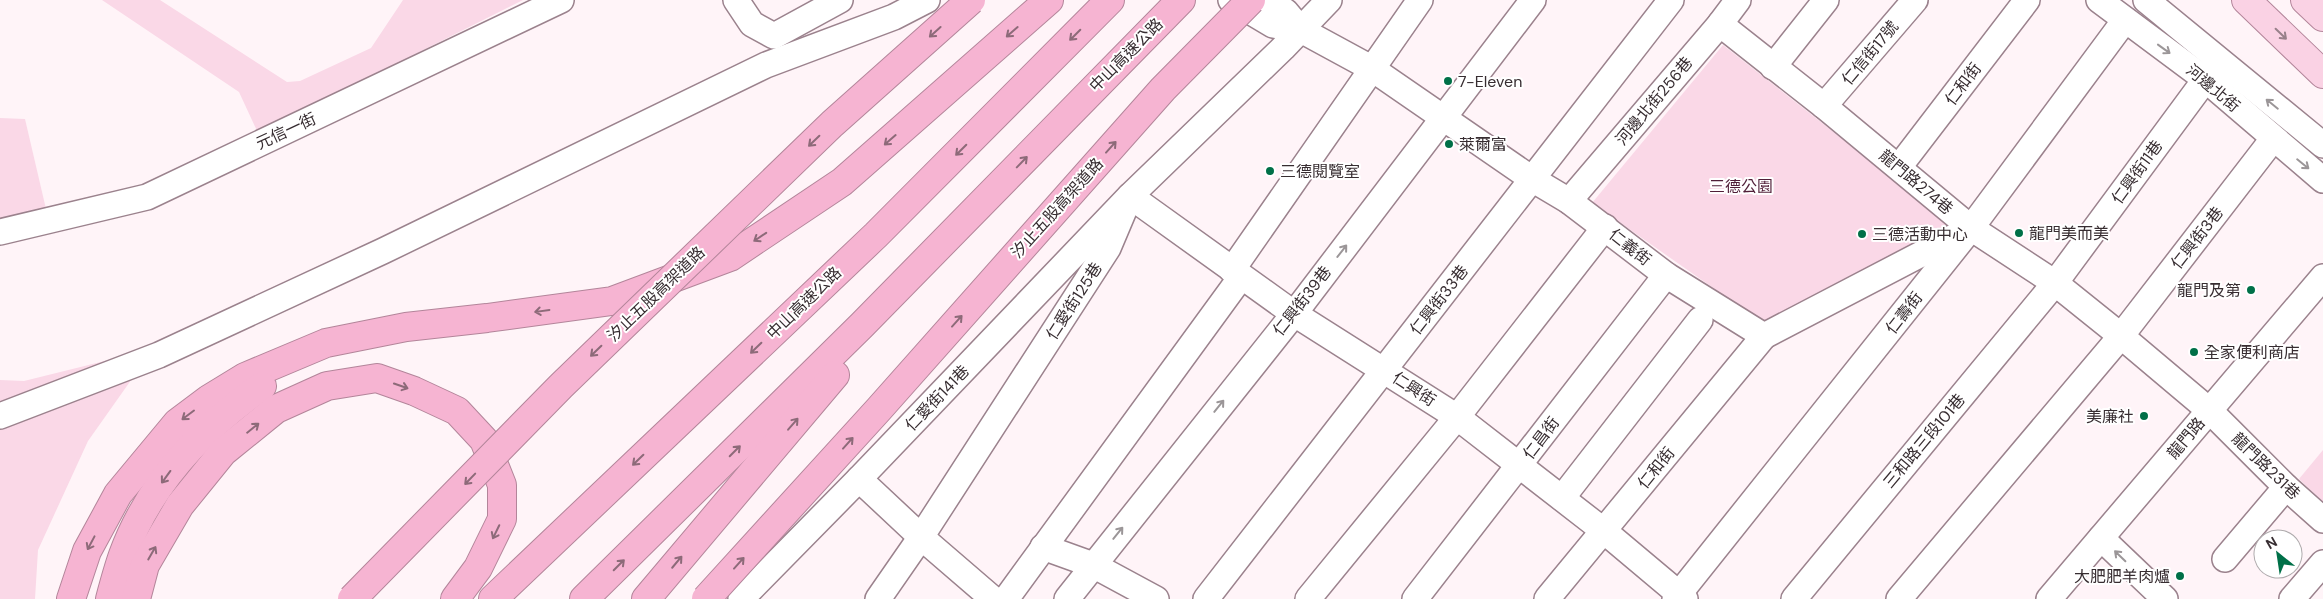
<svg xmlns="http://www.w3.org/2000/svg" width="2323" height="599" font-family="'DM Sans','Noto Sans TC',sans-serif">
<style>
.green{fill:#fad8e7}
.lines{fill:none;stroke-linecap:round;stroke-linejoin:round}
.minor-casing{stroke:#9b828d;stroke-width:28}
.major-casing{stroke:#b3859a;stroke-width:30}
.highway-casing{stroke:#b3859a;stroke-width:30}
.minor{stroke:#fff;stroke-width:25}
.major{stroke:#fad2e4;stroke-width:28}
.highway{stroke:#f6b4d2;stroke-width:28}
.highway-bridge-casing{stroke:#b3859a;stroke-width:30;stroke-linecap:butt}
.highway-bridge{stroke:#f6b4d2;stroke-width:28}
.oneway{stroke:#8d6a79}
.oneway2{stroke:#98808a}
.oneway3{stroke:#9b9698}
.poi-dot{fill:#007048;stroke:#fff;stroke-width:2}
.labels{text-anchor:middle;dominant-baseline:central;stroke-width:4;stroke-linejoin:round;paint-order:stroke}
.street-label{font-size:16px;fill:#372d31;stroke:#fff}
.poi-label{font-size:16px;fill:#372d31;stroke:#fff;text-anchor:start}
.park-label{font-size:16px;fill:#501e38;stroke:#fff}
</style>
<rect width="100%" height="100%" fill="#fff4f8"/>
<g class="green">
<polygon points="102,0 160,0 287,82 300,81 371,48 403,0 523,0 258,133 239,92"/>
<polygon points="1723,45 1957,229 1766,325 1592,203"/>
<polygon points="0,118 25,119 46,209 0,219"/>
<polygon points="153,349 88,441 38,550 35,599 0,599 0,380 24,381"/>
<polygon points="2323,450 2323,502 2299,479"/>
</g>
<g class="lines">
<defs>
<g id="minor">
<polyline points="736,0 752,24 774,36 840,0"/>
<polyline points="1231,0 1273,25 1301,30 1371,68 1532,179 1569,201 1666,275 1764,336 1971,228"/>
<polyline points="1270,0 1286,12 1301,30"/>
<polyline points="2099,0 2205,79 2323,180"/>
<polyline points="2146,0 2323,145"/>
<polyline points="1720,24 1824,106 1971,228 2055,283 2121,336 2210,411 2286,487 2323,520"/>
<polyline points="1773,67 1826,0"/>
<polyline points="1824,106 1915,0"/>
<polyline points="1899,167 2027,0"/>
<polyline points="1569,201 1720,24 1738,0"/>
<polyline points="0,232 147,197 561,0"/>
<polyline points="1232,270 1420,0"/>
<polyline points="0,416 159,355 383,251 766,65 894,17 927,0"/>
<polyline points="859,479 921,537 993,599"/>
<polyline points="1562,498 1700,320"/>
<polyline points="2101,538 2165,599"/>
<polyline points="1043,547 1093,565 1156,599"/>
<polyline points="2225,559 2286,487"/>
<polyline points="741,599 859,479 1130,196 1293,313 1457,417 1604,531 1685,599"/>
<polyline points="878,599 921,537 1108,248 1130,196 1283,48 1329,0"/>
<polyline points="1006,599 1241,277"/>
<polyline points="1067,599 1297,310 1533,0"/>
<polyline points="1206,599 1671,0"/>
<polyline points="1308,599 1457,417 1605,227"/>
<polyline points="1415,599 1666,275"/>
<polyline points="1547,599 1764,336"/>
<polyline points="1675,599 1971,228 2125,20"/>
<polyline points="1794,599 2055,283 2219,61"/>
<polyline points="1899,599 2121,336 2273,139"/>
<polyline points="2049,599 2323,277"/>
<polyline points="2292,599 2323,563"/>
</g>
<g id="major">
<polyline points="2246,0 2323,74"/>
<polyline points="2305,0 2323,17"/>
</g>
<g id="highway">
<polyline points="71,599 87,551 118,494 177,423 209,399 245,377 326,343 406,327 487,318 612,301 730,257 842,182 1049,0"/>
<path d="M110 599C114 584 118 569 123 555 149 484 201 429 262 386"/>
<polyline points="136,599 145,565 180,505 223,452 276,409 327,386 377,378 414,391 457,411 484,440 502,485 502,519 478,568 455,599"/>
<polyline points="493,599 876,235 1110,0"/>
<polyline points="584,599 862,325 1181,0"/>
<polyline points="646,599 835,375"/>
</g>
</defs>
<use href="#minor" class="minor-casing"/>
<use href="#major" class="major-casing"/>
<use href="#highway" class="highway-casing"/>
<use href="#minor" class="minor"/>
<use href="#major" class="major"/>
<use href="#highway" class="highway"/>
<defs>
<g id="highway-bridge">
<polyline points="352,599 561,386 832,124 971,0"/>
<polyline points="706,599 879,409 1163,89 1251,0"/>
</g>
</defs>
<use href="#highway-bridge" class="highway-bridge-casing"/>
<use href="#highway-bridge" class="highway-bridge"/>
</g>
<defs><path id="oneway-shaft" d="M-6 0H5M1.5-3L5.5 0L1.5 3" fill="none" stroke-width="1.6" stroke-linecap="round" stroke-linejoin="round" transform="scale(1.25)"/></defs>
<g class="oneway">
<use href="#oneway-shaft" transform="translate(935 32) rotate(138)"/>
<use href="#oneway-shaft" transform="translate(1012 32) rotate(139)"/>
<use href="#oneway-shaft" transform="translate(1075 35) rotate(135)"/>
<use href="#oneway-shaft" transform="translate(890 140) rotate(139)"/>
<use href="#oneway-shaft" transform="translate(814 141) rotate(136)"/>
<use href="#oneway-shaft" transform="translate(1111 147) rotate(-48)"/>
<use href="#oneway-shaft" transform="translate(961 150) rotate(135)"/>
<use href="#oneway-shaft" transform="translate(1022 162) rotate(-46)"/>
<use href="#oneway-shaft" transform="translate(760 237) rotate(146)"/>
<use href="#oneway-shaft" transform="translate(542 311) rotate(172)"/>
<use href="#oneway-shaft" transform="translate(957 321) rotate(-48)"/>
<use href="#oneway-shaft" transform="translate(756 348) rotate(136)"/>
<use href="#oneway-shaft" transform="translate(596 351) rotate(136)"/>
<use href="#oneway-shaft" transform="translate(401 386) rotate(19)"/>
<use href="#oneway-shaft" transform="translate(188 415) rotate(143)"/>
<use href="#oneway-shaft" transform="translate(793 424) rotate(-49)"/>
<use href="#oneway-shaft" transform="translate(253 428) rotate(-39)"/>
<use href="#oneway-shaft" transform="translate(848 443) rotate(-48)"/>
<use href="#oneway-shaft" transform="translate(735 451) rotate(-45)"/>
<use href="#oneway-shaft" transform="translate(638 460) rotate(136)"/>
<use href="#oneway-shaft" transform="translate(166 477) rotate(126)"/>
<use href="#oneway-shaft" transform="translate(470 479) rotate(134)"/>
<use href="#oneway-shaft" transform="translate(496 532) rotate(116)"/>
<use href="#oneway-shaft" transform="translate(91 543) rotate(118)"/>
<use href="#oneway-shaft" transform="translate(152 553) rotate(-60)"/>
<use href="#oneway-shaft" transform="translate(677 562) rotate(-50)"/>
<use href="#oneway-shaft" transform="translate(739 563) rotate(-48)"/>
<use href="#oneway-shaft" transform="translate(619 565) rotate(-45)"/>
</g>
<use class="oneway2" href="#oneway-shaft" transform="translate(2281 34) rotate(44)"/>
<g class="oneway3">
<use href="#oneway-shaft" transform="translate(2164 49) rotate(36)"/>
<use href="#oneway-shaft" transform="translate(2272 104) rotate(-141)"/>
<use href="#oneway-shaft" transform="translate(2303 164) rotate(39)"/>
<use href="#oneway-shaft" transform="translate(1342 251) rotate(-52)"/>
<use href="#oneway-shaft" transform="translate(1219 406) rotate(-51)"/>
<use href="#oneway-shaft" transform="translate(1118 533) rotate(-51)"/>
<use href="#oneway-shaft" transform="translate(2120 556) rotate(-136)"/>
</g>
<g class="poi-dot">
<circle cx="1448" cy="81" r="5"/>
<circle cx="1449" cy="144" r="5"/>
<circle cx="1270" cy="171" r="5"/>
<circle cx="2019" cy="233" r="5"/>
<circle cx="1862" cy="234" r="5"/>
<circle cx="2251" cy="290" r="5"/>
<circle cx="2194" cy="352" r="5"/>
<circle cx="2144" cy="416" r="5"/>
<circle cx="2180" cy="576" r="5"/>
</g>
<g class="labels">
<g class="street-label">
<text transform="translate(1870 53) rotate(-50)">仁信街17號</text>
<text transform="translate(1126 55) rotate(-45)">中山高速公路</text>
<text transform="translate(1963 84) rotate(-53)">仁和街</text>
<text transform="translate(2213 88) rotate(40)">河邊北街</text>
<text transform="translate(1654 101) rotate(-50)">河邊北街256巷</text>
<text transform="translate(286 131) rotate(-25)">元信一街</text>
<text transform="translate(2137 172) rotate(-54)">仁興街11巷</text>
<text transform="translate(1916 182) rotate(40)">龍門路274巷</text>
<text transform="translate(1057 208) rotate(-48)">汐止五股高架道路</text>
<text transform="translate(2197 238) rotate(-52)">仁興街3巷</text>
<text transform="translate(1630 247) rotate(38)">仁義街</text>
<text transform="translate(656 294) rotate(-44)">汐止五股高架道路</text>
<text transform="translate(1439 300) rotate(-52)">仁興街33巷</text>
<text transform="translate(1074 301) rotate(-57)">仁愛街125巷</text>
<text transform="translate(1302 301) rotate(-52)">仁興街39巷</text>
<text transform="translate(804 303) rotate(-44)">中山高速公路</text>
<text transform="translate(1904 313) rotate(-52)">仁壽街</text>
<text transform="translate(1414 389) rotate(33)">仁興街</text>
<text transform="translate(937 398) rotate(-46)">仁愛街141巷</text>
<text transform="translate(1541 438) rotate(-53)">仁昌街</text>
<text transform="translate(2186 438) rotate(-50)">龍門路</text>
<text transform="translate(1924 441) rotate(-50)">三和路三段101巷</text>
<text transform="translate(2266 466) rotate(44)">龍門路231巷</text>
<text transform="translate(1656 468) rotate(-51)">仁和街</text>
</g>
<g class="poi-label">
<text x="1458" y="81">7-Eleven</text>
<text x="1459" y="144">萊爾富</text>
<text x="1280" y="171">三德閱覽室</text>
<text x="2029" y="233">龍門美而美</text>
<text x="1872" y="234">三德活動中心</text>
<text x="2241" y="290" text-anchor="end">龍門及第</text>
<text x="2204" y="352">全家便利商店</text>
<text x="2134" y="416" text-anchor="end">美廉社</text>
<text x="2170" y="576" text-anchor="end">大肥肥羊肉爐</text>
</g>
<g class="park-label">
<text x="1741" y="186">三德公園</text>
</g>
</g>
<g transform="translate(2278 554) rotate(330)"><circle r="24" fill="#ffffff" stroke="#afabad"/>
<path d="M0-4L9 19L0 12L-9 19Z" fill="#007048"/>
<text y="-8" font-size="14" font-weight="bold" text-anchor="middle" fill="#372d31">N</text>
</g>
</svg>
